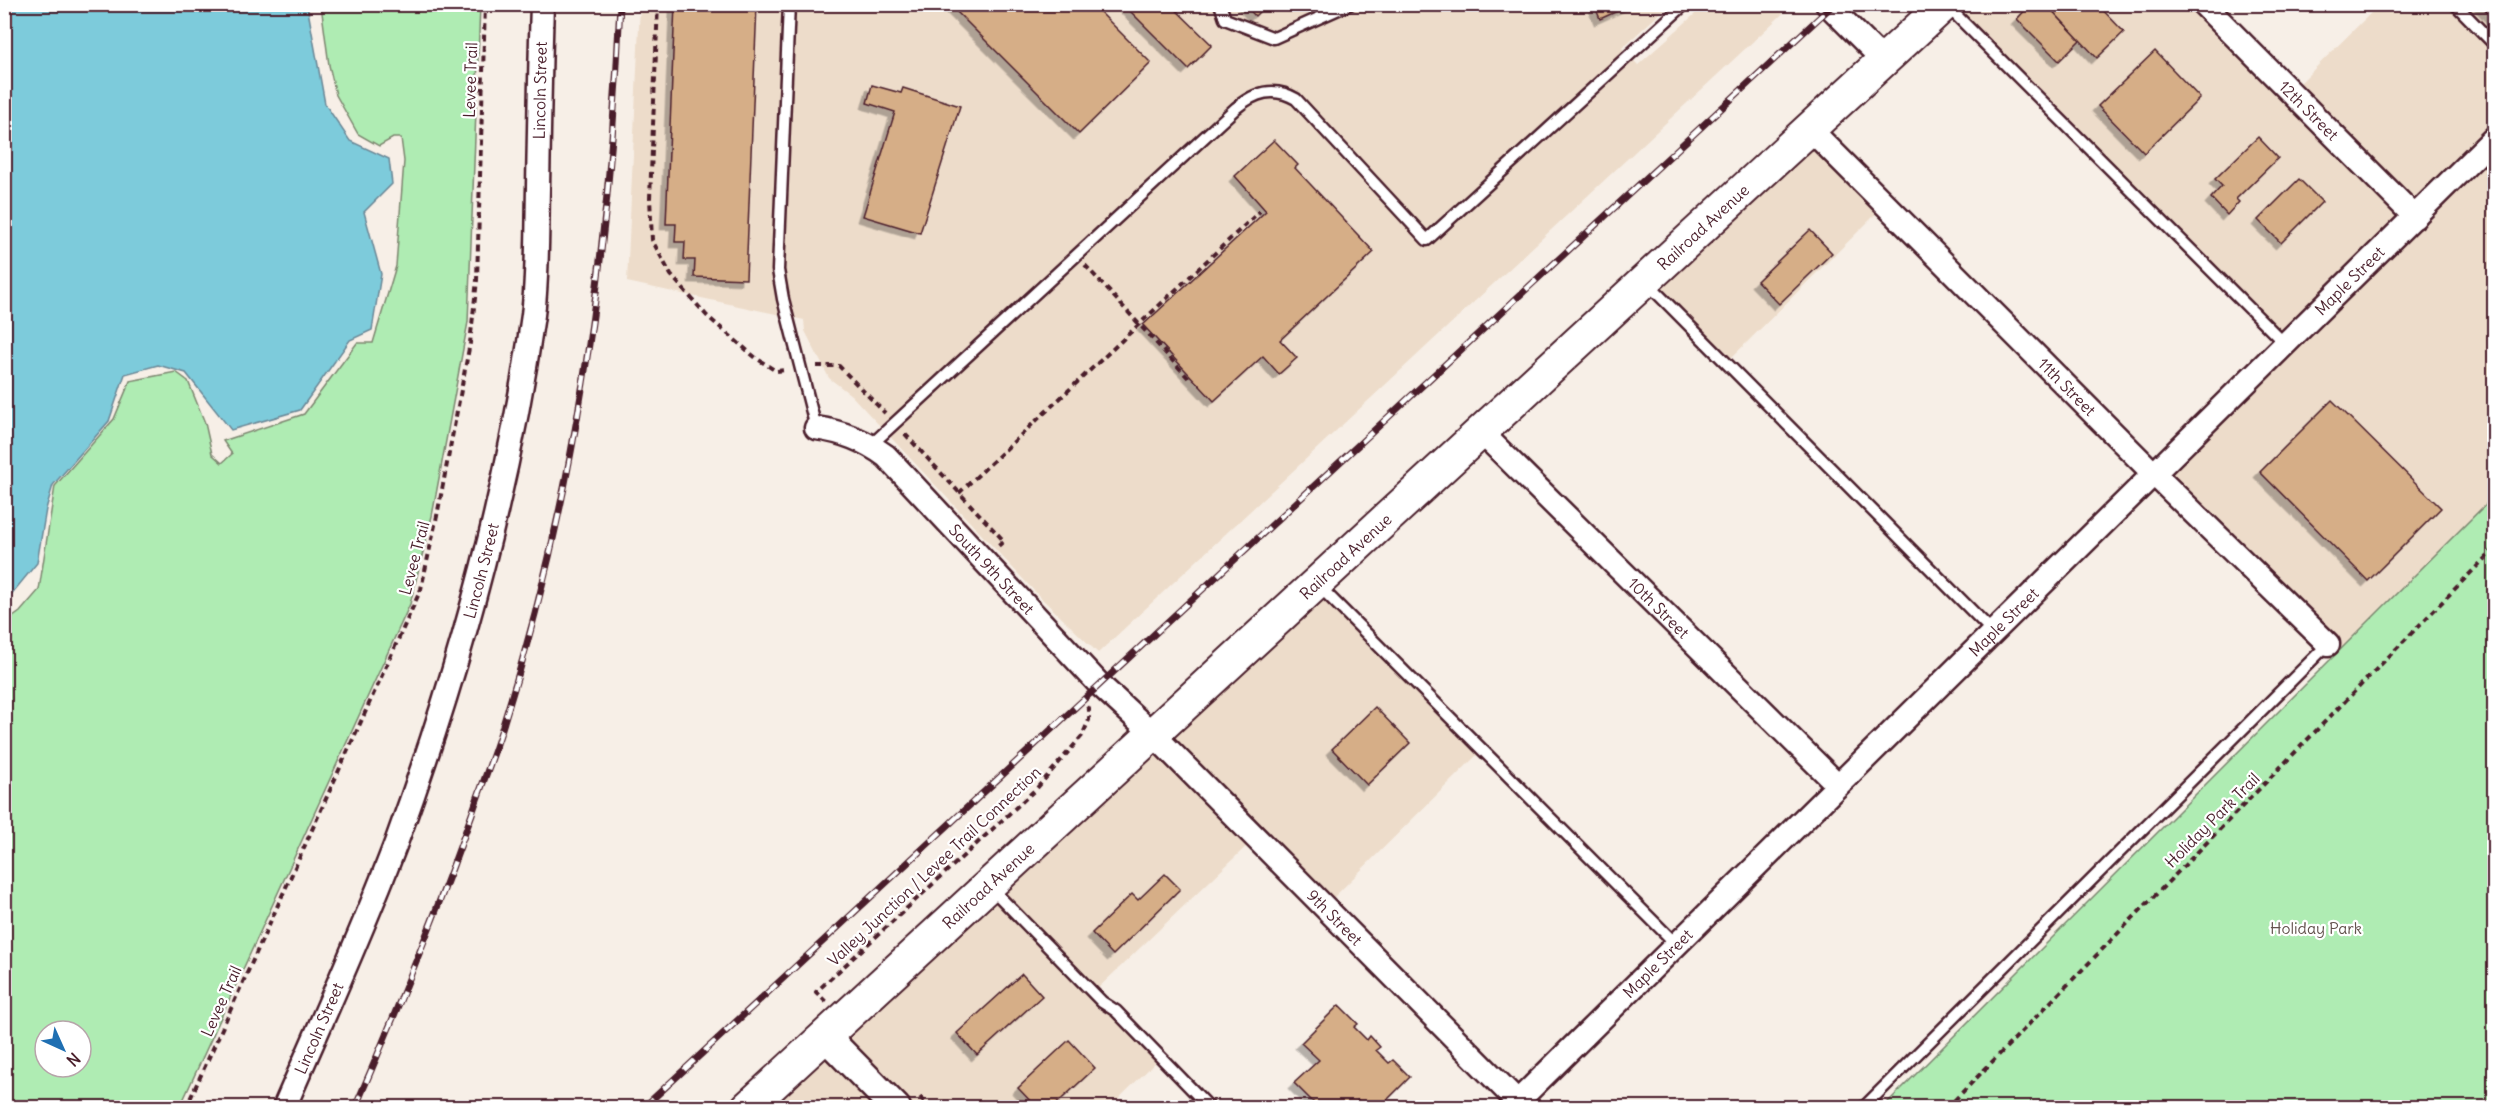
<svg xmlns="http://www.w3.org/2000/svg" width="2499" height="1112" font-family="Delius,sans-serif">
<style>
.built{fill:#eddcca}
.green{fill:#afecb3;stroke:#7c866f;stroke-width:1.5;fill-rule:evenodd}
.water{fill:#7dcbdb;stroke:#698695;stroke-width:1.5}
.building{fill:#d6ae87;stroke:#4a1f2b;stroke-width:1.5;filter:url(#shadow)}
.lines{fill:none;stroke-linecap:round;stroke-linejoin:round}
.service-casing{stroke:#4a1f2b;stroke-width:15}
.minor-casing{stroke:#4a1f2b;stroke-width:27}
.tertiary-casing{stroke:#4a1f2b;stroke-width:33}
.secondary-casing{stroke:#4a1f2b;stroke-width:36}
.path{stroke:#4a1f2b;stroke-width:4;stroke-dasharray:6 4.5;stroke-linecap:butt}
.service{stroke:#fff;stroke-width:10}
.minor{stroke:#fff;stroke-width:22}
.tertiary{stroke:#fff;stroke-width:28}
.secondary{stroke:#fff;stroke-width:32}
.rail-casing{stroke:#4a1f2b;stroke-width:7}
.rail{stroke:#fff;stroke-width:4.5;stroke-dasharray:14;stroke-linecap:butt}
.labels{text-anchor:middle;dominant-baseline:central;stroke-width:4.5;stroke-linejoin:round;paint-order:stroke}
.street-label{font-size:16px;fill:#4a1f2b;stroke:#fff}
.park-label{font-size:16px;fill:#63524d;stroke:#fff}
</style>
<defs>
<filter id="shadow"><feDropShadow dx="-5.5" dy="5.5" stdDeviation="0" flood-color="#0004"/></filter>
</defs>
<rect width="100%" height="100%" fill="#f7efe7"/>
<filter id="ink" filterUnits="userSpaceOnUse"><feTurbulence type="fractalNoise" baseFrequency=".0167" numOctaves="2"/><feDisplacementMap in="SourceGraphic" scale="12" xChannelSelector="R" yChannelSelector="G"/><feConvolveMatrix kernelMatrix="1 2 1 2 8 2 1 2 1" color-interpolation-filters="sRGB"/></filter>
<g filter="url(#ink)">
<g class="built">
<polygon points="640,5 1669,5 1622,48 1638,65 1705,5 1792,5 1098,653 1039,596 851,395 829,378 805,331 804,320 627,282"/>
<polygon points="1946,5 2203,5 2291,92 2379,5 2494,5 2494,496 2329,662 2328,643 2154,474 2285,344"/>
<polygon points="1810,129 1885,205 1726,363 1645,281"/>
<polygon points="1316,584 1482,750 1324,907 1255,838 1096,990 1161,1057 1110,1107 747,1108"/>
</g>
<g class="green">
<path d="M321 5H480L468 322 432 516 410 604 180 1107H5V623L20 612 39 590 55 486 114 419 130 381 176 372 188 381 205 423 212 454 222 463 232 454 223 441 304 414 357 343H373L396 266 404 161 401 138H393L379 146 358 134 336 95 329 65ZM45 1031H81V1067H45Z"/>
<polygon points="2494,496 2494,1107 1883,1107"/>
</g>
<polygon class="water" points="5,4 307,5 325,104 350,141 389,159 392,184 364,212 381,274 372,330 350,340 300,410 231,430 186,373 158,365 125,374 109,421 53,485 46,509 37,563 5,602"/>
<g class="building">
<polygon points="675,4 757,4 746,279 694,277 695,260 684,260 685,242 675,242 676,224 666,224"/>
<polygon points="949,4 1092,4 1151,63 1079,134"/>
<polygon points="1123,4 1170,4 1212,45 1188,69"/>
<polygon points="1244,4 1267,4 1255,16"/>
<polygon points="1594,4 1633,4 1600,19"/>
<polygon points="2031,4 2046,4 2080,40 2059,61 2017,19"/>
<polygon points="2046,4 2097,4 2124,32 2097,58"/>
<polygon points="2480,4 2494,4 2494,19"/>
<polygon points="2155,51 2200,98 2144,153 2098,106"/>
<polygon points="872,85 901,93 903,88 960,106 920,233 863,216 895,112 867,103"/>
<polygon points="2258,137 2278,158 2236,199 2239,202 2227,215 2211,198 2222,186 2215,179"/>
<polygon points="1274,140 1298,165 1295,168 1374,252 1280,340 1297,358 1279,374 1263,356 1214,401 1143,325 1266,211 1235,176"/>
<polygon points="2299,179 2322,202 2281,243 2258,220"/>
<polygon points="1810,230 1832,253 1779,304 1757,281"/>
<polygon points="2332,400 2441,508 2368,581 2260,472"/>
<polygon points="1375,707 1410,743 1367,785 1332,749"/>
<polygon points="1165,874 1180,889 1113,955 1092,933 1132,894 1138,900"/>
<polygon points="1022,974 1042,996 977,1055 957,1033"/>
<polygon points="1339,1005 1358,1024 1354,1027 1367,1040 1370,1036 1380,1047 1376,1050 1389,1063 1393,1060 1410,1077 1379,1108 1365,1108 1358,1100 1351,1108 1319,1108 1294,1083 1319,1060 1301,1043"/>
<polygon points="1069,1040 1095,1068 1052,1108 1037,1108 1018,1088"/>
</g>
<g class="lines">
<defs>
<g id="service">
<polyline points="789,4 778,270 783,299 816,428"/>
<polyline points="1220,4 1225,19 1274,38 1350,4"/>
<polyline points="2455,4 2494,44"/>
<polyline points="1946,5 2285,344"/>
<polyline points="1647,283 1993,632"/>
<path d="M871 445 1236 108C1255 92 1274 86 1296 99L1427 240 1685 4"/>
<polyline points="1319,586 1677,945"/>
<polyline points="990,887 1102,1002 1116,1011 1210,1108"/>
<polyline points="1863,1108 2328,644"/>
</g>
<g id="minor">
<polyline points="1827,4 1884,61"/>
<path id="s1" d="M2203 4 2415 217"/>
<path id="s2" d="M1810 129 2154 474 2328 644"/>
<path id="s3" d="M816 428C843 432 864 440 886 456L1100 685 1153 734 1517 1101"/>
<path id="s4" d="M1481 432 1838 785"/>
<path id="s5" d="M284 1108C322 1020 362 933 396 843 458 673 508 494 533 315 538 273 537 230 538 188 539 127 540 66 542 4"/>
<path id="s6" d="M1511 1108 2494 138"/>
</g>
<polyline id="tertiary" points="825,1036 896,1108"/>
<g id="secondary">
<path id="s7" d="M747 1108 1945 4"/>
</g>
</defs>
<use href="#service" class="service-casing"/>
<use href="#minor" class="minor-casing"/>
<use href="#tertiary" class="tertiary-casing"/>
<use href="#secondary" class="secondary-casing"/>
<g class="path">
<polyline points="658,4 650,198 652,240 671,275 707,316 756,358 776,371 785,370"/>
<polyline points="1085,265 1191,381"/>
<polyline points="817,366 839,366 885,413"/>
<polyline points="905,434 1004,541 997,547"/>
<polyline points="959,493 1260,211"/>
<polyline points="826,1002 816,992 1037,788 1082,736 1089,720 1089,709 1084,702"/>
<polyline points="920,1097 930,1108"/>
<polyline points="186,1108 421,589 437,516 470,343 477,280 485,4"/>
<polyline points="1947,1108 2494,549"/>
</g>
<use href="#service" class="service"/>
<use href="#minor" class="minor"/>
<use href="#tertiary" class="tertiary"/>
<use href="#secondary" class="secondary"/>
<defs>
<g id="rail">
<path d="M355 1108C397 1011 436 914 472 814 482 784 495 753 504 722 577 491 610 246 620 4"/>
<polyline points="643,1108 1834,4"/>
</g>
</defs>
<use href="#rail" class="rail-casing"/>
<use href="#rail" class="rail"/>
</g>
</g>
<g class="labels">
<g class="street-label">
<text transform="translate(470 80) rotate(-88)">Levee Trail</text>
<text stroke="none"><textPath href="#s5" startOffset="1059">Lincoln Street</textPath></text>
<text stroke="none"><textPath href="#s1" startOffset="150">12th Street</textPath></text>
<text stroke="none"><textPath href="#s7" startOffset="1300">Railroad Avenue</textPath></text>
<text stroke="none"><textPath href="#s6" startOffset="1178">Maple Street</textPath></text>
<text stroke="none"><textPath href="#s2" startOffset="364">11th Street</textPath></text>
<text stroke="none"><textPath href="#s7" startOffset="814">Railroad Avenue</textPath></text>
<text transform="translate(414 558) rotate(-75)">Levee Trail</text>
<text stroke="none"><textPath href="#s3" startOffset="231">South 9th Street</textPath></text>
<text stroke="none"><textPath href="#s5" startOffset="573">Lincoln Street</textPath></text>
<text stroke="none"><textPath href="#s4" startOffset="250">10th Street</textPath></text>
<text stroke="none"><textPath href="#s6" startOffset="692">Maple Street</textPath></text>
<text transform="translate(2212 820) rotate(-45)">Holiday Park Trail</text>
<text transform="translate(934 866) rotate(-43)">Valley Junction / Levee Trail Connection</text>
<text stroke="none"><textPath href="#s7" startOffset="328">Railroad Avenue</textPath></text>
<text stroke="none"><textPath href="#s3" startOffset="720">9th Street</textPath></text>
<text stroke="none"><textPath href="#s6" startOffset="206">Maple Street</textPath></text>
<text transform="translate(221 1001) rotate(-66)">Levee Trail</text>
<text stroke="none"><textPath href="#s5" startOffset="87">Lincoln Street</textPath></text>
</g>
<g class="park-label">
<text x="2316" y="928">Holiday Park</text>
</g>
</g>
<rect width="2499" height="1112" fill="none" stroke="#fff" stroke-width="24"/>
<rect x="12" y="12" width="2475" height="1088" fill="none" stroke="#4a1f2b" stroke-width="2" filter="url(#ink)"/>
<g transform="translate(63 1049) rotate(135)"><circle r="28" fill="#ffffff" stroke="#b7a5aa" stroke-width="1.5"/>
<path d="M0-4.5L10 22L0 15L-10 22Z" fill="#1f6fb2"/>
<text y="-9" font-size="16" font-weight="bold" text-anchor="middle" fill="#4a1f2b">N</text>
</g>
</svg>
